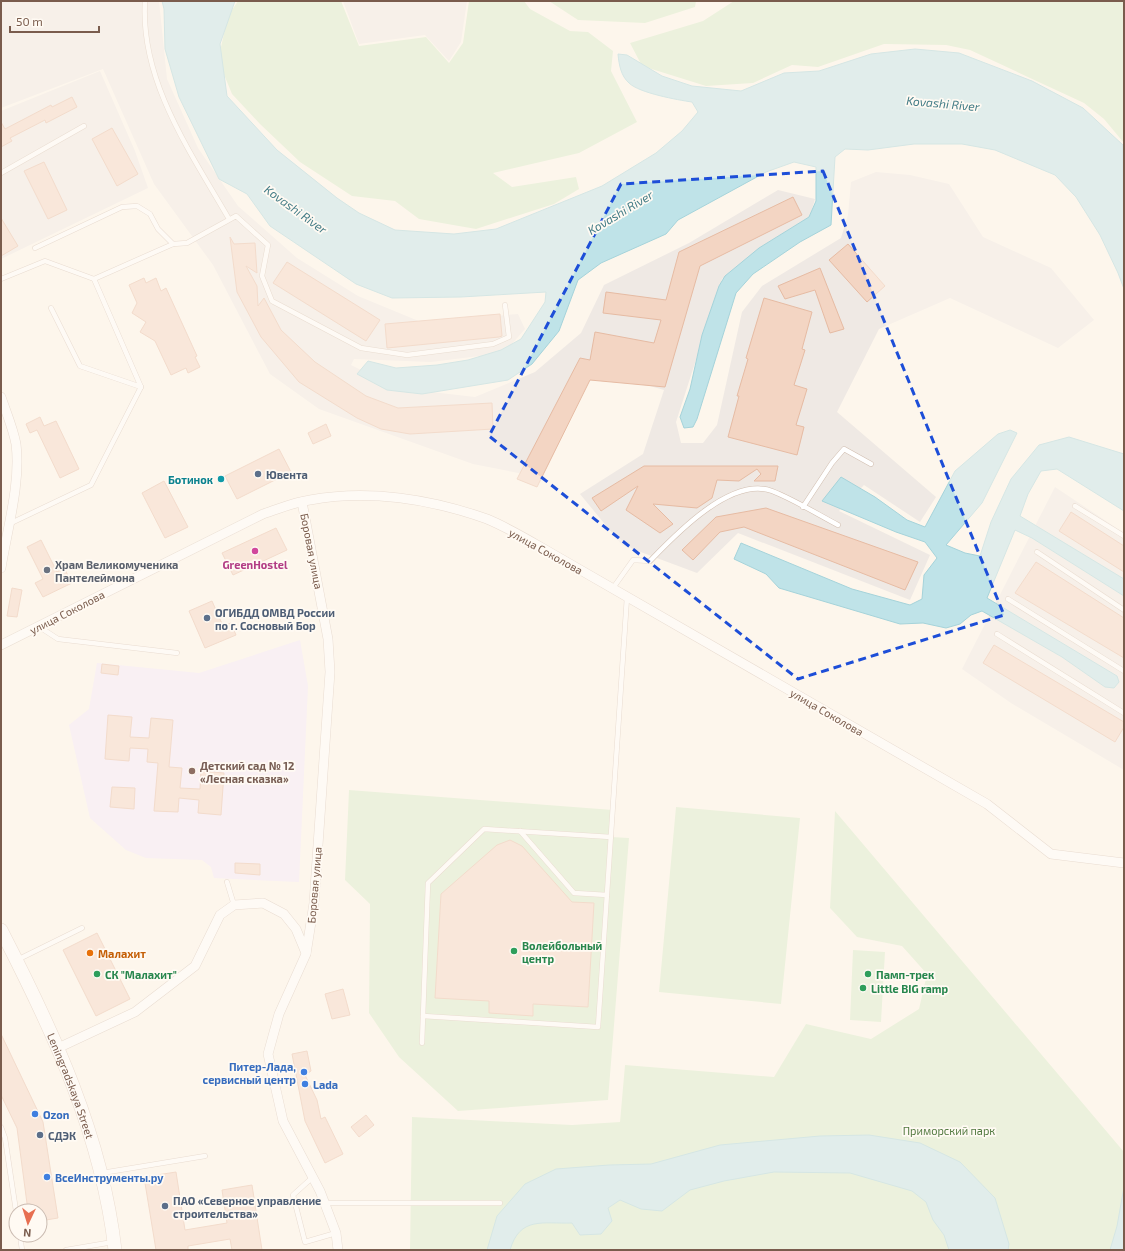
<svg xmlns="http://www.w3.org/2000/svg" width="1125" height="1251" font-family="'Exo 2',sans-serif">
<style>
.industrial{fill:#efe9e4}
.education{fill:#f3e8fa}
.green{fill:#d8ecc9}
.water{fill:#bfe3e8;stroke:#a5d3da}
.building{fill:#f3d5c3;stroke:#e6bba3}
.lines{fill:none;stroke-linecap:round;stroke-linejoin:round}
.service-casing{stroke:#d1beb0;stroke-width:5.5}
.minor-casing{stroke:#d1beb0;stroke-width:10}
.secondary-casing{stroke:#d6c0b0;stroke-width:14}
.service{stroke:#fff;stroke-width:4.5}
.minor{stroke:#fff;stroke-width:9}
.secondary{stroke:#fff;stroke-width:13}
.marked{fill:none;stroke:#1d4ed8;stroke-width:3;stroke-dasharray:8 5;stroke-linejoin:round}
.service-dot{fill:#5c6f8a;stroke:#fffaf3;stroke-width:1.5}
.culture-dot{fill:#0f9aa8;stroke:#fffaf3;stroke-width:1.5}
.hotel-dot{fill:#d1479c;stroke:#fffaf3;stroke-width:1.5}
.worship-dot{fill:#6b7280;stroke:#fffaf3;stroke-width:1.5}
.education-dot{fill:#8d6e63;stroke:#fffaf3;stroke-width:1.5}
.leisure-dot{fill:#2e9e5b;stroke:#fffaf3;stroke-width:1.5}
.food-dot{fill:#e8710a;stroke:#fffaf3;stroke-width:1.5}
.shop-dot{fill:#3f7fe0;stroke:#fffaf3;stroke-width:1.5}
.labels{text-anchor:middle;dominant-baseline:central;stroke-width:3.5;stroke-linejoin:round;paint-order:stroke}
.service-label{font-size:11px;font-weight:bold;fill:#4e5e75;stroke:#fffaf3;text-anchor:start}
.culture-label{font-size:11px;font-weight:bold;fill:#0d838f;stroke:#fffaf3;text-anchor:end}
.street-label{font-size:11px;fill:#7a5c4d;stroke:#fffaf3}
.worship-label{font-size:11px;font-weight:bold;fill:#5b616d;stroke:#fffaf3;text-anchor:start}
.hotel-label{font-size:11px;font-weight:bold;fill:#b23c85;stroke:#fffaf3}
.education-label{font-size:11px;font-weight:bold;fill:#785e54;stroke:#fffaf3;text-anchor:start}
.leisure-label{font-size:11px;font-weight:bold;fill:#27864d;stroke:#fffaf3;text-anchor:start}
.food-label{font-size:11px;font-weight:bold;fill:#c56008;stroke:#fffaf3;text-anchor:start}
.shop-label{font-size:11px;font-weight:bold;fill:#366cbe;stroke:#fffaf3;text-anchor:start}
.park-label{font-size:11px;fill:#537a41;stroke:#fffaf3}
.water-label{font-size:12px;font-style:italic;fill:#437c86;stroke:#fffaf3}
</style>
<rect width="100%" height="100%" fill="#fdf6ec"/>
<g class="industrial">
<polygon points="1,1 159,1 167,79 198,148 238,206 297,258 358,296 421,322 518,314 525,329 504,353 431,362 354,359 351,365 397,388 475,397 535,372 581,333 604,285 689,243 778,190 815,199 807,226 722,279 676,422 681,443 703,443 717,425 742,312 762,286 841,238 848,215 851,182 876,172 910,175 949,184 983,237 1051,268 1094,320 1058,348 950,298 879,329 837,412 936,497 920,522 864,485 839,511 930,555 910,600 738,533 697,573 622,545 580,494 643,454 664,390 591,369 534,476 473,464 319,409 270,374 213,265 154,184 103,69 1,108"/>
<polygon points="343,1 467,1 461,42 449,61 425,35 359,44"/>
<polygon points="100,71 135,151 148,188 1,259 1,111"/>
<polygon points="1055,487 1124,533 1124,770 1011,703 962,669"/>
</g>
<polygon class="education" points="300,640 308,686 299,882 214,878 211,867 202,860 146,858 126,850 90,818 69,725 89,709 97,663 199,673"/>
<g class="green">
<polygon points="238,1 341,1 359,46 426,37 449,63 463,43 469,1 524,1 530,9 570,31 588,32 613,51 611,71 637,122 579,153 493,173 512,187 576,177 579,189 554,204 476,229 419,219 395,201 352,196 300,162 260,124 232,94 218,60 228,16"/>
<polygon points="549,1 696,1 695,7 645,23 578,20"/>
<polygon points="734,1 1124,1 1124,143 1104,119 1084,103 970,50 946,45 884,44 818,67 792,65 753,83 706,86 642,66 630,43 703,21"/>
<polygon points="349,790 613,810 611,837 629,838 608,1100 458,1111 399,1057 369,1013 370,904 345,880"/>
<polygon points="676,807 800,818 781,1004 659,992"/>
<polygon points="835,811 1124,1152 1124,1250 410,1250 412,1117 572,1125 620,1122 625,1065 774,1077 806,1024 871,1039 919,1009 927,974 902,946 857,937 830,908"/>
<polygon points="853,950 885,952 881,1022 850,1020"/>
</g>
<g class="water">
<path d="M162 1H235L220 44 227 96 277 150 337 198 359 213 395 230 454 234 496 229 602 186 656 153 682 131 698 112 692 102C678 100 639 93 629 83 621 76 619 65 618 54L627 55 662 76 692 86 741 91 784 73 819 71 871 54 915 49 959 53 1032 81 1083 108 1123 145 1124 289 1118 273 1100 235 1076 197 1055 175 995 150 962 144H914L868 150 845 149 835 157 831 225 800 242 753 274 736 293 697 419 693 427 684 428 680 417 690 389 702 335 719 286 725 276 759 248 809 217 816 201V167L794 162 766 172 678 220 666 234 601 263 578 280 559 331 532 364 508 380 422 394 387 390 357 374 368 361 396 368 437 365 468 360 501 350 521 339 545 302 546 292 461 297 392 298 356 284 270 226 247 194 219 179 179 97 165 49 164 9Z"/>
<polygon points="1010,430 1017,433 982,503 946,545 965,553 980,556 991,522 1011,479 1039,445 1069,437 1124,454 1124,511 1057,469 1041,471 1028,494 1020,516 1124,579 1124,596 1032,538 1015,530 987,598 1117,676 1119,682 1114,688 1105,687 1062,657 982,611 971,615 960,624 946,628 923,623 900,624 779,588 766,574 734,559 741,543 852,589 910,605 922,599 924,575 937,558 925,542 896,532 822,501 841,477 875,497 907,520 925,527 955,471 998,434"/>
<path d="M869 1135 920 1143 960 1162 995 1198 1009 1244 1008 1250H949L944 1235 933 1220 926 1202 912 1191 850 1173 774 1172 724 1181 690 1190 662 1211 641 1209 620 1200 608 1208 612 1221 601 1234 580 1235 572 1223C543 1224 520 1216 510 1250H487L497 1216 525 1184 556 1169 609 1165 651 1164 720 1145 820 1136Z"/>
<polygon points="1124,1187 1124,1250 1110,1250 1117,1226"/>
</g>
<g class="building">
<polygon points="72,97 77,107 46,123 45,120 10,138 12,141 1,147 1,122 5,129 51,105 52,107"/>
<polygon points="112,128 138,174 117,186 92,139"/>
<polygon points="44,162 67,210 48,219 24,171"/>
<polygon points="793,197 802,215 700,266 665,387 590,380 537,487 517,479 580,358 590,360 595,332 654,343 661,320 603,313 606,292 666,300 679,252"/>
<polygon points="1,218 18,246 1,256"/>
<polygon points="230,237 234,244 255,243 257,273 246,266 257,286 258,306 264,298 281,330 315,362 366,396 398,408 492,403 493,429 410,434 381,429 357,418 299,382 261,337 237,292"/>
<polygon points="848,244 885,286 867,302 829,260"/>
<polygon points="287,262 380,320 366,341 273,283"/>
<polygon points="820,268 844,329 830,333 815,290 785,299 778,286"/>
<polygon points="144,278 146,283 156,278 161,291 166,288 197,356 195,357 200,367 188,373 186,368 171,375 155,341 140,332 146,322 132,313 137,303 129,285"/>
<polygon points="764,298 812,312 802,349 805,350 794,385 807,389 796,425 804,427 797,455 728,437 739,396 737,396 748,359 746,358"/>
<polygon points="500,314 502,336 499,337 387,348 385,324"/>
<polygon points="40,417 44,426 56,421 79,469 60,478 37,430 30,433 26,424"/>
<polygon points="326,424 331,436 313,444 308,433"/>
<polygon points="279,449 291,472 237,499 225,476"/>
<polygon points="644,466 778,466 775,481 754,481 761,474 757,469 739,481 717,480 712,498 697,508 653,504 673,524 660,533 626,510 638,486 601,511 592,498"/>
<polygon points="164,481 188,527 165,538 142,493"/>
<polygon points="766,508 918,562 905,590 744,527 720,532 693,560 682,550 716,517"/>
<polygon points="1071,512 1124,546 1124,572 1059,531"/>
<polygon points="276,528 287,550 233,575 222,553"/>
<polygon points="41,540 57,572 64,568 72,583 43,597 35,583 43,579 27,547"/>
<polygon points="1036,562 1124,618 1124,658 1015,593"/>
<polygon points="12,588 22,590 17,617 7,616"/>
<polygon points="212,601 223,626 231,623 236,635 205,648 189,611"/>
<polygon points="994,645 1124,722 1124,727 1115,742 983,663"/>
<polygon points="102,664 119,666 118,675 101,673"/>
<polygon points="108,715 132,717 130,737 149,738 151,718 173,720 169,767 182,768 180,788 200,789 201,771 224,773 221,815 198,813 199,800 179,798 178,812 154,811 158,763 147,762 148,749 130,748 129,761 105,759"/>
<polygon points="112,787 135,788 134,809 110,807"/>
<polygon points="510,840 522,846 572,902 594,903 588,1007 533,1004 533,1016 489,1013 489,1001 435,998 441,894 497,845"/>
<polygon points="235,863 260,864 260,875 235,873"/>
<polygon points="97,933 130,999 96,1016 63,950"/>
<polygon points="343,989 350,1015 332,1019 325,994"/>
<polygon points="1,1034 43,1122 58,1218 40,1221 40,1211 28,1211 17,1128 1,1095"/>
<polygon points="307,1051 311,1071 305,1075 317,1100 321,1119 325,1117 343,1154 325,1163 305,1121 292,1054"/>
<polygon points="366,1115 374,1125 359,1137 351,1127"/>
<polygon points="176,1172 185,1230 227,1223 222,1190 252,1185 262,1250 232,1250 230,1239 188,1246 188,1250 156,1250 144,1177"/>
</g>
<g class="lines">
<defs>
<g id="service">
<path d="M145 1C140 81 191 153 229 219"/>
<polyline points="1,173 84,126"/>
<polyline points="35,248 122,207 137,206 150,214 158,229 173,244"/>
<polyline points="1,279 45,261 94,279"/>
<polyline points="51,308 80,366 141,387"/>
<polyline points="1075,506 1124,536"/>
<polyline points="803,507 832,463 844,449 871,464"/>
<polyline points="9,524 91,485 141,387 94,279 173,244 187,243 236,216 268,245 262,276 272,301 361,348 407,355 493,344 509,337 505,305"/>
<polyline points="1037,552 1124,610"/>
<path d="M613 588 633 560 650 561C675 535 731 476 772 491 795 500 817 514 838 525"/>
<polyline points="1008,599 1124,671"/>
<polyline points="38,626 58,639 177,653"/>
<polyline points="997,634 1124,713"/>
<polyline points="520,831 574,893 607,895"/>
<polyline points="227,882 234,905"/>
<polyline points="17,960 82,928"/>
<polyline points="423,1016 598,1027 627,597"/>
<polyline points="422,1043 428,883 484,829 611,837"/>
<polyline points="1,1127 5,1138 16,1211"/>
<polyline points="102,1173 205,1156"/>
<polyline points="313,1177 293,1195 305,1242 336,1233"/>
<polyline points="324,1203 500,1203"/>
<polyline points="20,1235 22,1250"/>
<polyline points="66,1250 113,1242"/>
</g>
<g id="minor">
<path d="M1 397C6 412 13 428 16 444 21 483 7 530 1 568"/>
<polyline points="302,502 328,639 330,672 314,903 306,954 279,1014 268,1054 283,1121 320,1191 336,1233 338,1250"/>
<path d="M1 645 263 514C279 509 294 502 310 500 368 489 431 499 487 519 509 528 530 541 551 553L987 804 1051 854 1124 863"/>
<polyline points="58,1048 135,1012 195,966 220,915 234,905 263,903 284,914 296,929 306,953"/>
</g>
<g id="secondary">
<path id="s1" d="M1 930C53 1031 102 1135 115 1250"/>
</g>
</defs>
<use href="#service" class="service-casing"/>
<use href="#minor" class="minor-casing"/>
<use href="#secondary" class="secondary-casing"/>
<use href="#service" class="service"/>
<use href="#minor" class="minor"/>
<use href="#secondary" class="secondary"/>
</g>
<path d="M0 0H1125V1251H0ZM823 171 1004 615 798 679 489 436 621 184Z" fill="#fdf6ec" fill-opacity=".55" fill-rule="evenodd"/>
<path class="marked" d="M823 171 1004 615 798 679 489 436 621 184Z"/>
<g class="service-dot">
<circle cx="258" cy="474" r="4"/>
<circle cx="207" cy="618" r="4"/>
<circle cx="40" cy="1135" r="4"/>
<circle cx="165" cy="1206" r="4"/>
</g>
<circle class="culture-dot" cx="221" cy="479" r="4"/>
<circle class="hotel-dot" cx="255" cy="551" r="4"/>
<circle class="worship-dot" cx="47" cy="570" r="4"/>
<circle class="education-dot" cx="192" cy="771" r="4"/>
<g class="leisure-dot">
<circle cx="514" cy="951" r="4"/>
<circle cx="97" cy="974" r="4"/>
<circle cx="868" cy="974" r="4"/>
<circle cx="863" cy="988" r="4"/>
</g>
<circle class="food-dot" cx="90" cy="953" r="4"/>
<g class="shop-dot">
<circle cx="304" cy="1072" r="4"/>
<circle cx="305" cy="1084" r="4"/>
<circle cx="35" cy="1114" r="4"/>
<circle cx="47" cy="1177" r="4"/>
</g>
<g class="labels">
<g class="service-label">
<text x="266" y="474">Ювента</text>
<text x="215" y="612">ОГИБДД ОМВД России<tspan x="215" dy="13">по г. Сосновый Бор</tspan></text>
<text x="48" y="1135">СДЭК</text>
<text x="173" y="1200">ПАО «Северное управление<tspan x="173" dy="13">строительства»</tspan></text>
</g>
<g class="culture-label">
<text x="213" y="479">Ботинок</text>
</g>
<g class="street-label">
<text transform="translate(312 551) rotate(79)">Боровая улица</text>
<text transform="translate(546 551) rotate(29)">улица Соколова</text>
<text transform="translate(67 612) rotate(-27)">улица Соколова</text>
<text transform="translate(827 712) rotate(30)">улица Соколова</text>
<text transform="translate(314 885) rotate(-85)">Боровая улица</text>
<text stroke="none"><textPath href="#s1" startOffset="171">Leningradskaya Street</textPath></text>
</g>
<g class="worship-label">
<text x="55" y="564">Храм Великомученика<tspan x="55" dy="13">Пантелеймона</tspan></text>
</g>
<g class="hotel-label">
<text x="255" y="564">GreenHostel</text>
</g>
<g class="education-label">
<text x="200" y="765">Детский сад № 12<tspan x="200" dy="13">«Лесная сказка»</tspan></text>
</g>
<g class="leisure-label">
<text x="522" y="945">Волейбольный<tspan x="522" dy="13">центр</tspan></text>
<text x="105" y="974">СК "Малахит"</text>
<text x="876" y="974">Памп-трек</text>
<text x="871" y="988">Little BIG ramp</text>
</g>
<g class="food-label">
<text x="98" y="953">Малахит</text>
</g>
<g class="shop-label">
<text x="296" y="1066" text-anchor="end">Питер-Лада,<tspan x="296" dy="13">сервисный центр</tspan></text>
<text x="313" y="1084">Lada</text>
<text x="43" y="1114">Ozon</text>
<text x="55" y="1177">ВсеИнструменты.ру</text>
</g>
<g class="park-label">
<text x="949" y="1130">Приморский парк</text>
</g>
<g class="water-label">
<text transform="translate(943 103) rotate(5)">Kovashi River</text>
<text transform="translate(296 209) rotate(36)">Kovashi River</text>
<text transform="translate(620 212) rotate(-31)">Kovashi River</text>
</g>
</g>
<rect width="1125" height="1251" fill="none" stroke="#7a5c4d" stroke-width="4"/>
<g transform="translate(28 1223) rotate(184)"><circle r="19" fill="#fffaf3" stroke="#cabbb1"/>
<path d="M0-3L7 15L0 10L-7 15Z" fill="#e76f51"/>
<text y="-6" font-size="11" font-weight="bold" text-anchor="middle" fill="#7a5c4d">N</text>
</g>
<path d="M10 26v6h89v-6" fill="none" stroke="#7a5c4d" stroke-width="2"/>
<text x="16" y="26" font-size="12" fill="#7a5c4d" stroke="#fffaf3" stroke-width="3" paint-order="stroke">50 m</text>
</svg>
